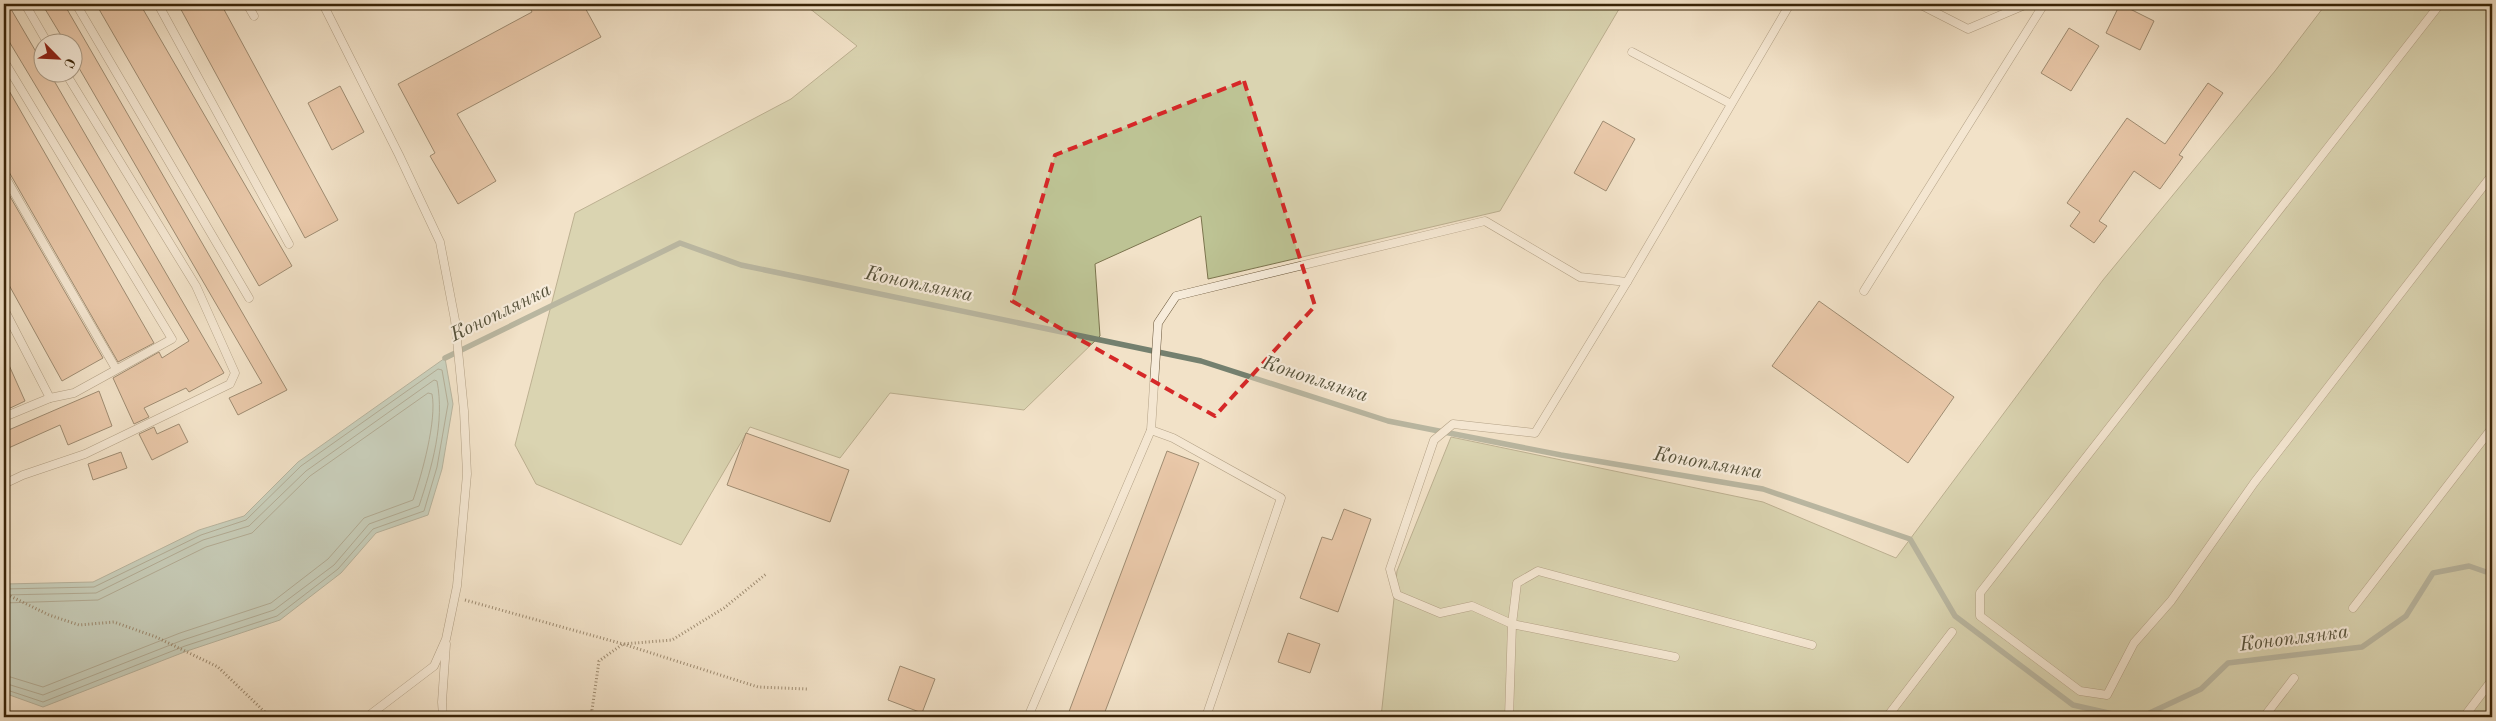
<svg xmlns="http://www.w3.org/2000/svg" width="2496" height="721" font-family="'Old Standard TT',serif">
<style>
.green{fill:#bdc394;stroke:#7b744e}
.water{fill:#9bbeb3;stroke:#74806f}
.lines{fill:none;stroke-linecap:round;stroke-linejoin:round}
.shore{stroke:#6a715e;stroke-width:1}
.stream{stroke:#74806f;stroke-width:5.5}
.building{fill:#dea884;stroke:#392408}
.service-casing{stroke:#675438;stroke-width:9}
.path{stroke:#392408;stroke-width:3;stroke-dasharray:1 2.5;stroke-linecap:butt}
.service{stroke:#f7ecdb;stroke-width:8}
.marked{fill:none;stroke:#d62828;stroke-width:4;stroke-dasharray:10 6;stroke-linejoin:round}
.labels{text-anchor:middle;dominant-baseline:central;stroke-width:4.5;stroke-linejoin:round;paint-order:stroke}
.water-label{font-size:20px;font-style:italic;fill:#56523b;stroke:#f7ecdb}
</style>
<rect width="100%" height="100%" fill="#f2e2c8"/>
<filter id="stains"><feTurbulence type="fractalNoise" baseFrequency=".004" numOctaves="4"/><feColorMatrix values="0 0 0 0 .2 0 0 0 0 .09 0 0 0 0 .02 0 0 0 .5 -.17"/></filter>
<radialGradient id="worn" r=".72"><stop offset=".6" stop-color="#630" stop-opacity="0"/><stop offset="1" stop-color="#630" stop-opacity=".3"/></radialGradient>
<g class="green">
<polygon points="804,4 1622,4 1500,211 1208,279 1201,216 1095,264 1100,336 1024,410 890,393 840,458 750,427 681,545 536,484 515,445 575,213 791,99 857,46"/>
<polygon points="2326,4 2492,4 2492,717 1381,717 1397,571 1451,437 1763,502 1896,558 2103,280 2275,71"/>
</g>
<polygon class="water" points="445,358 453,404 442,469 428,515 376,533 341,573 280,620 187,651 43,707 4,693 4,584 93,582 199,530 244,516 298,462"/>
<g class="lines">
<g class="shore">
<polyline points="4,589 94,587 201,535 246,520 301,466 438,369 442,370 448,404 437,467 424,511 373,529 338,569 277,616 185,646 43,702 4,689"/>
<path d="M4 595 96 593 203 540 249 526 306 471 434 380 437 381C445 422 432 467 419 506L369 524 334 565 274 610 183 640 43 695 4 683"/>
<path d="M4 603 98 600 206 547 252 533 310 476 428 393 432 394C437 420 422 474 413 500L364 518 328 559 271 603 180 633 43 687 4 675"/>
</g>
<g class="stream">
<polyline points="445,358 680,243 741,265 1201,361 1388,421 1561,455 1763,489 1910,539 1955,616 2073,705 2126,717"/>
<polyline points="2141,717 2201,689 2228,663 2362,647 2406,616 2433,573 2469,566 2492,574"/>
</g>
</g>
<g class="building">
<polygon points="4,4 8,4 42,62 42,72 49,72 224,373 189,392 186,388 144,408 149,417 134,424 113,378 159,352 162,358 189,341 4,33"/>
<polygon points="42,4 64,4 287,390 238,415 229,398 262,383 72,56 72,42 65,42"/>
<polygon points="96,4 140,4 292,266 259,286"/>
<polygon points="178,4 221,4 338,220 305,238"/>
<polygon points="528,4 583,4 601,37 457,114 496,181 458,204 430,156 435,153 398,84 532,12"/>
<polygon points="2120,4 2154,21 2140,50 2106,33"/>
<polygon points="2069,28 2099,46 2071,91 2041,73"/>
<polygon points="4,82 154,343 118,362 9,172 4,169"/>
<polygon points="2208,83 2223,93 2179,155 2183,157 2160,189 2134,171 2099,221 2107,226 2094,243 2070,226 2080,212 2067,203 2127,118 2165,144"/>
<polygon points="340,86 364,132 332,150 308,103"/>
<polygon points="1603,121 1635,139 1606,191 1574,173"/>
<polygon points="4,186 103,358 62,381 4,276"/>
<polygon points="1819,301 1954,397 1908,463 1772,366"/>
<polygon points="4,354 25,401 4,411"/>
<polygon points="99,391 112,426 68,445 60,425 4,450 4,432"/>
<polygon points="179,424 188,442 152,460 139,434 154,427 157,434"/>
<polygon points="746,433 849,470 830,522 727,485"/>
<polygon points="1167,451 1199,463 1103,717 1067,717"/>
<polygon points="121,452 127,468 93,480 88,464"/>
<polygon points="1344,509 1371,519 1338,612 1300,598 1322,537 1332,540"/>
<polygon points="1288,633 1320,644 1310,673 1278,662"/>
<polygon points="900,666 935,679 922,713 888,700"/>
</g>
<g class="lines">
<defs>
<g id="service">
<polyline points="25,4 47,42"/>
<polyline points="76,4 249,298"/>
<polyline points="158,4 289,244"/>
<polyline points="247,4 254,16"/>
<polyline points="323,4 399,155 440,242 455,320 464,411 467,474 457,586 446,639 434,666 367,717"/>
<polyline points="1919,4 1968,29 2027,4"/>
<polyline points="2440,4 1980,593 1980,616 2080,691 2107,695 2134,643 2171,601 2254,483 2492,175"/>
<polyline points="1632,52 1731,104"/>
<polyline points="4,61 172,339 74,393 50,398 4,417"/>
<polyline points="4,175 116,369"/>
<polyline points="1627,282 1535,433 1453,424 1434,440 1390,569 1397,595 1440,613 1472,606 1512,624 1675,657"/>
<polyline points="1864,291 2044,4"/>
<polyline points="4,309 50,398"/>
<polyline points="1151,430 1173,438 1281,498 1206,717"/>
<polyline points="4,484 23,475 85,454 230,384 235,373 196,286 65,72"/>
<polyline points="2353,608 2492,428"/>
<polyline points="443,717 442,702 446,644"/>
<polyline points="1028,717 1151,430 1158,323 1176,296 1485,221 1580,277 1627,282 1790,4"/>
<polyline points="1509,717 1512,624 1517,583 1538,571 1812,645"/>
<polyline points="1887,717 1952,632"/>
<polyline points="2264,717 2294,678"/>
<polyline points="2464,717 2492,680"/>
</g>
</defs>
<use href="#service" class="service-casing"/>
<g class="path">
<polyline points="4,593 49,615 79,625 114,622 156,637 218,667 270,717"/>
<polyline points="465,600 623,644 758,687 807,689"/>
<polyline points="594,717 592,710 599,661 623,644 672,640 724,608 766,574"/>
</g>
<use href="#service" class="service"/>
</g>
<path d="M0 0H2496V721H0ZM1244 81 1315 306 1215 416 1012 301 1055 155Z" fill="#f2e2c8" fill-opacity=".55" fill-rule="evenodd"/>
<path class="marked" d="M1244 81 1315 306 1215 416 1012 301 1055 155Z"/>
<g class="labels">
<g class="water-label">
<text transform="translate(919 285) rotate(12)">Коноплянка</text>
<text transform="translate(501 313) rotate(-26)">Коноплянка</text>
<text transform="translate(1315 380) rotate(18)">Коноплянка</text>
<text transform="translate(1708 464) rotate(10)">Коноплянка</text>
<text transform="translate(2294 639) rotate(-7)">Коноплянка</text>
</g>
</g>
<rect width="2496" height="721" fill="none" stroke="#f2e2c8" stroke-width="20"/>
<rect x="5" y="5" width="2486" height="711" fill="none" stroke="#392408" stroke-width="2.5"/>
<rect x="10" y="10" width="2476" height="701" fill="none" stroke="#392408"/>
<g transform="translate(58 58) rotate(114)"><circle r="24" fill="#f7ecdb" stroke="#ab9c87"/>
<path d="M0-4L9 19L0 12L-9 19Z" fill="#8f2418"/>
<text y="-8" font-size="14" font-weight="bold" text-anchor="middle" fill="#392408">С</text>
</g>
<rect width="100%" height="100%" filter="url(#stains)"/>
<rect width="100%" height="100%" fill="url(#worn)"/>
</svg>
